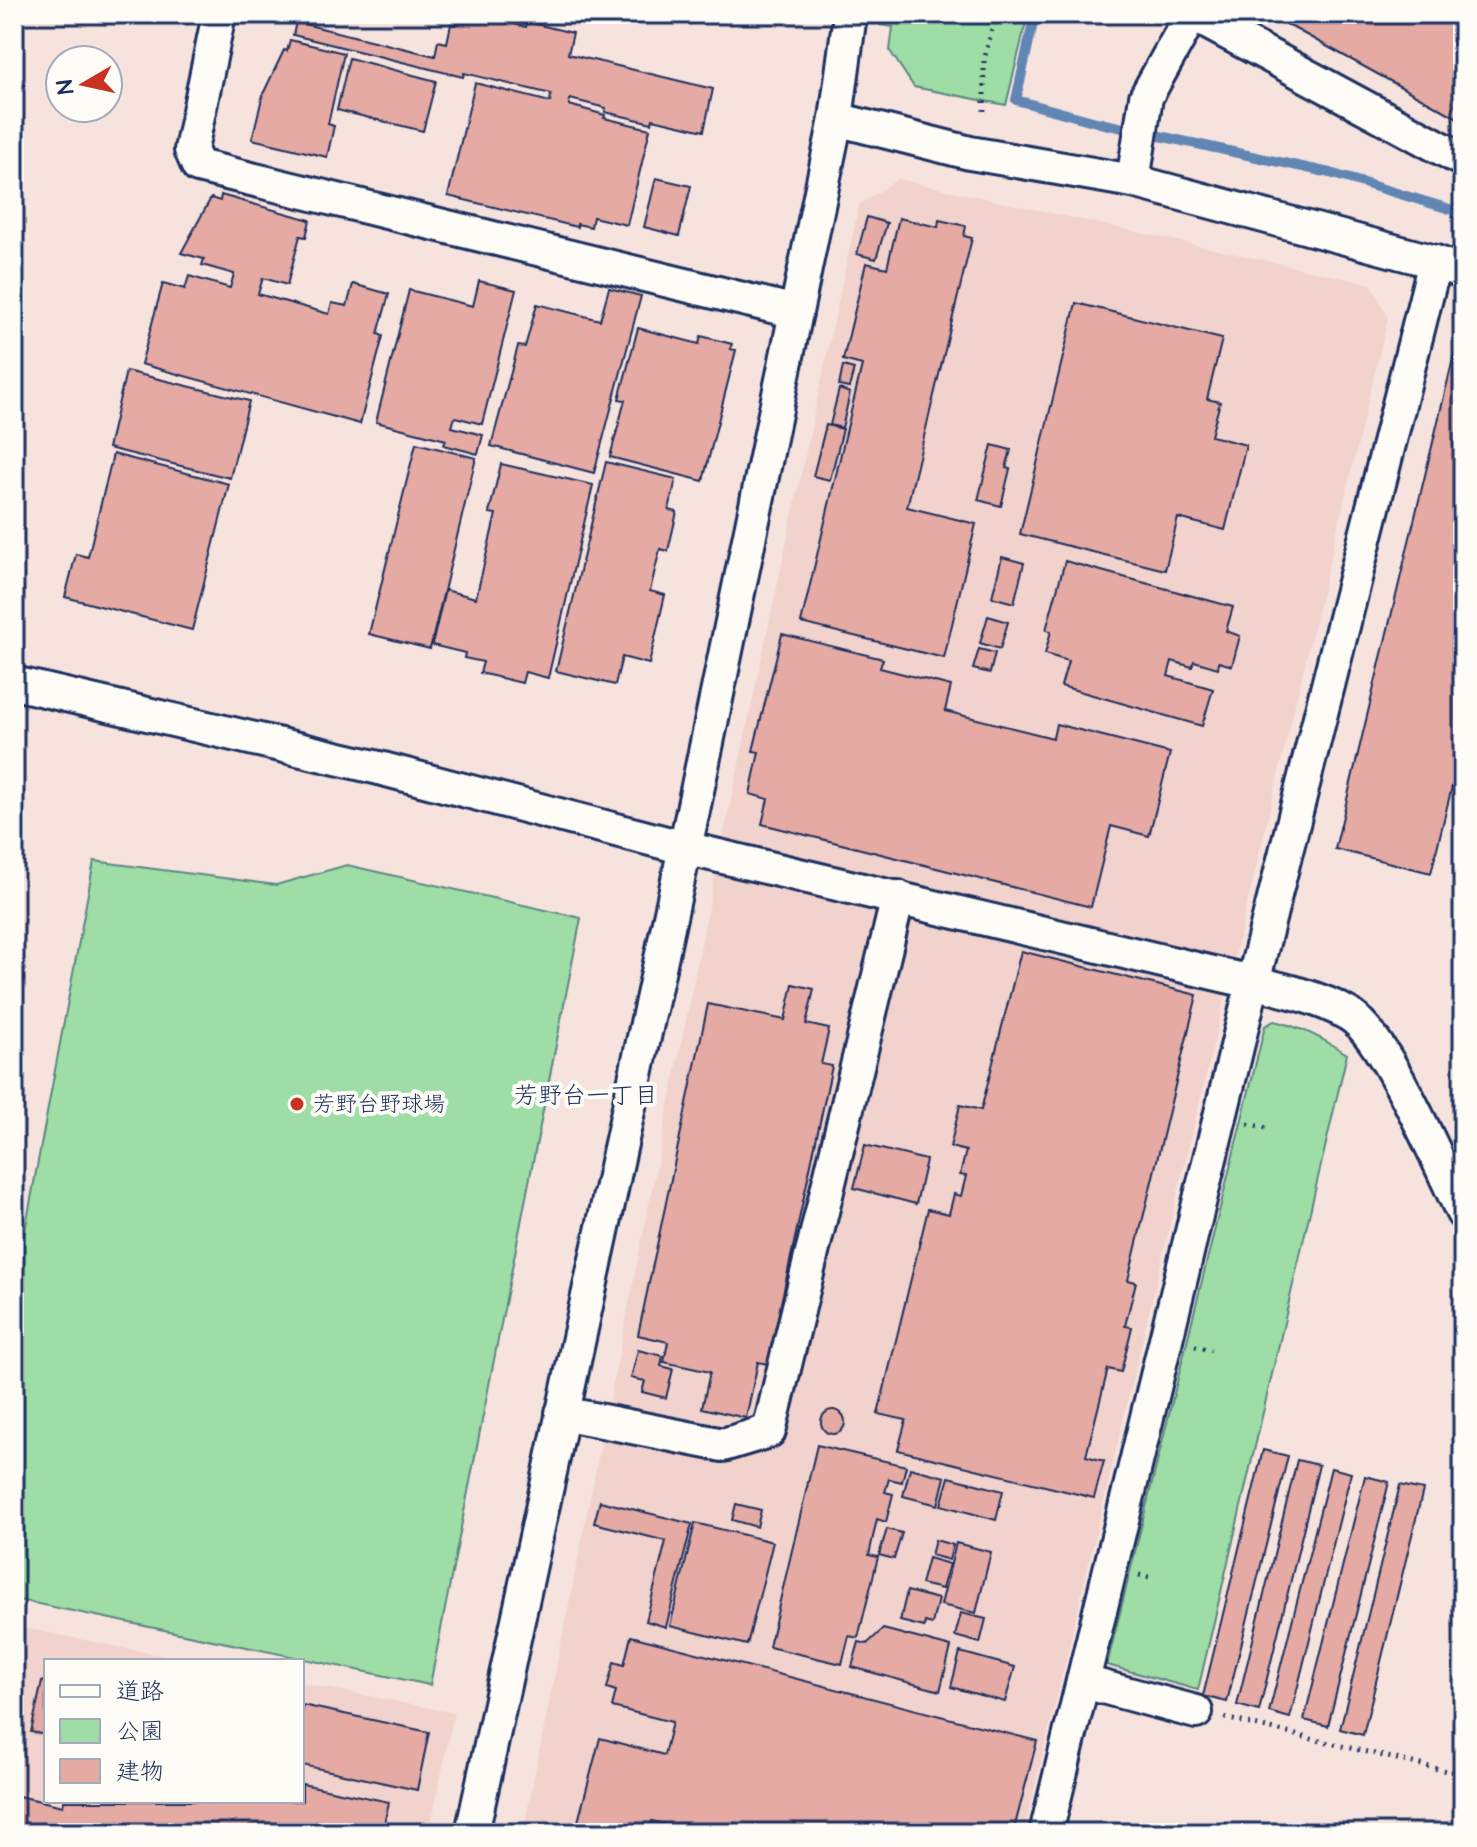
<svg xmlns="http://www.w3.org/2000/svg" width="1477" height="1847" font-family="'Architects Daughter','Klee One',sans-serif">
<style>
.built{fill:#f1d2cc}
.green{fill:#9edda6;stroke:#5c8682;stroke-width:2}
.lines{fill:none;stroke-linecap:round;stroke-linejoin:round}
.stream{stroke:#6286b4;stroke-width:10}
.building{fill:#e4aaa3;stroke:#1b2f5e;stroke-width:2}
.minor-casing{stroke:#1b2f5e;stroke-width:38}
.path{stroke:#1b2f5e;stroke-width:5;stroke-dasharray:2 6;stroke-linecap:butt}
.minor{stroke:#fdfcf7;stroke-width:32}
.poi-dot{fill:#c8321e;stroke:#fdfcf7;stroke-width:3}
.labels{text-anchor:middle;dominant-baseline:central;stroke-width:8;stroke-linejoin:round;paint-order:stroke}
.poi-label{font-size:22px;fill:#1b2f5e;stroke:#fdfcf7;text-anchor:start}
.neighbourhood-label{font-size:24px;fill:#1b2f5e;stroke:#fdfcf7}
</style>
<rect width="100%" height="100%" fill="#f6e3de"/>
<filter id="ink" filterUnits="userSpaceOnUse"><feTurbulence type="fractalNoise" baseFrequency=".0125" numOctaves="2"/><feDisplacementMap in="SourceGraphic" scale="16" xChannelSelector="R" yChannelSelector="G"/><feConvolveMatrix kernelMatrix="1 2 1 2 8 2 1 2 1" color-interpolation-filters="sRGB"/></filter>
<g filter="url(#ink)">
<g class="built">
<polygon points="898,179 1371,284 1388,318 1024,1833 523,1833 714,880 859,205"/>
<polygon points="14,1626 189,1661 46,1661 46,1801 302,1801 302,1683 454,1713 429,1833 14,1833"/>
</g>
<g class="green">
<polygon points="881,14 1028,14 1006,105 914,87 890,51 893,27 880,25"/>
<polygon points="94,861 276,885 347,865 581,918 430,1685 14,1599 14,1290"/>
<path d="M1274 1021C1302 1027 1323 1039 1347 1054L1198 1690 1107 1665 1265 1026Z"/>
</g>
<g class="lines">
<polyline class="stream" points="1035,14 1016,100 1100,123 1330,173 1463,213"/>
</g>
<g class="building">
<polygon points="458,14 474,14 526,27 527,22 573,33 568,54 713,89 704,131 653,119 652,123 605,112 606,108 570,99 569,105 605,115 604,118 650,129 627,225 593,217 591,227 577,224 577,227 448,196 475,83 550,102 551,94 464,73 463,77 293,35 296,22 435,56 438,41 447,43 451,24 455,25"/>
<polygon points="1268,14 1463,14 1463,121"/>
<polygon points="290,40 344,53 328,124 334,126 327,157 252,139 263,94 284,50 287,51"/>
<polygon points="349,58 436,81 423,131 337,110"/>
<polygon points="656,178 691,186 679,236 644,227"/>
<polygon points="221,195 310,220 306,237 300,236 287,285 263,278 258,294 329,314 332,303 347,306 353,284 389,294 378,334 383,336 360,424 141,364 163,283 185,289 189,276 230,288 234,274 202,265 204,259 181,253 211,198 220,201"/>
<polygon points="867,217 887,223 876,259 857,254"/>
<polygon points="899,218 938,227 939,220 966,226 964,236 972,238 907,507 976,524 944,658 801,623 862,365 843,360 866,263 887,268"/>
<polygon points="479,281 516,290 482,424 455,417 452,427 483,435 478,454 444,445 446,440 376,422 409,290 473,306"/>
<polygon points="609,288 641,296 594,473 491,446 518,346 525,347 537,304 600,320"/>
<polygon points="1076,303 1222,339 1207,399 1220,402 1211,436 1246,445 1225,530 1178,518 1165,570 1020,534"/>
<polygon points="638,328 699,344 701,336 732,344 730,349 736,350 703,481 610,457 625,400 619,399"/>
<polygon points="1459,334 1463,335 1463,741 1431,873 1335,849"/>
<polygon points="843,366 854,369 849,388 839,386"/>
<polygon points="126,371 249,401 230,478 108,448"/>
<polygon points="839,389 850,393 842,428 830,425"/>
<polygon points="826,425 843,429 830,480 813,476"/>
<polygon points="416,443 476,458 430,649 369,634"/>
<polygon points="992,445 1011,450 1006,468 1010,469 1001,506 978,500"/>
<polygon points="113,454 229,484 192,630 65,597 76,554 88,557"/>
<polygon points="606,462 676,479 669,510 677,512 668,551 660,549 650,591 665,595 649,664 622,657 615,685 556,671"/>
<polygon points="501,464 593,485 548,678 525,672 522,683 480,673 483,662 464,658 465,653 432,645 445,590 476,598 496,514 489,513"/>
<polygon points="1002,557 1024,563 1014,603 992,597"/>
<polygon points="1065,561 1233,607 1226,631 1240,636 1232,666 1219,662 1218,668 1194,661 1192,667 1172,661 1168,676 1213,689 1202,726 1061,686 1068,661 1045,654 1051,631 1046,630"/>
<polygon points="988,616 1008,622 1000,649 980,643"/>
<polygon points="782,634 883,659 880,668 951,686 945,711 1053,738 1056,724 1170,753 1149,836 1111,826 1091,907 762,824 768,799 750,794 759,752 753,751"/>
<polygon points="979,649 995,653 990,673 973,669"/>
<polygon points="1021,951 1197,995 1128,1280 1136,1282 1125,1326 1132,1327 1121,1372 1108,1369 1086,1456 1104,1461 1094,1498 898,1450 906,1420 878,1414 928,1209 949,1214 954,1194 961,1196 966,1176 960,1175 966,1151 950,1147 960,1105 981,1110"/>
<polygon points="793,984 814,989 806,1024 829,1029 821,1064 832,1066 768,1364 758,1362 746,1418 702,1408 710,1372 664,1362 668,1342 638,1335 708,1004 785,1020"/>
<polygon points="865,1145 926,1160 916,1204 854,1188"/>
<polygon points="638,1350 663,1356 661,1366 673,1369 666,1398 642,1392 645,1381 631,1378"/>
<circle cx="833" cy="1422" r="12"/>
<polygon points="817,1445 906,1466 902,1482 889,1479 885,1492 893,1494 886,1522 877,1519 869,1555 878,1557 858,1638 849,1636 842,1664 769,1647"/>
<polygon points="1263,1450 1288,1456 1227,1702 1203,1696"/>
<polygon points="1297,1460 1319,1465 1259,1711 1237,1705"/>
<polygon points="910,1468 945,1477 938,1505 903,1496"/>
<polygon points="1331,1468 1351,1473 1290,1718 1269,1712"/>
<polygon points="1365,1476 1389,1482 1328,1726 1304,1720"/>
<polygon points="949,1477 1003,1491 996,1520 941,1505"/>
<polygon points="1400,1485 1423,1490 1363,1735 1340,1729"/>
<polygon points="600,1501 692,1524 666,1627 646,1621 666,1541 594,1523"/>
<polygon points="736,1504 761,1510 757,1527 732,1520"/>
<polygon points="695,1523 773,1542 747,1645 670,1626"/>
<polygon points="887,1529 902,1533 894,1559 879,1555"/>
<polygon points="935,1540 953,1545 949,1560 931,1555"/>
<polygon points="956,1543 991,1552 976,1613 941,1605"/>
<polygon points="928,1558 949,1564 942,1589 921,1584"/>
<polygon points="907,1591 938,1599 932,1624 925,1622 924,1627 900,1621"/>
<polygon points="961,1613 986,1619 980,1643 955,1636"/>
<polygon points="883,1629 951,1647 940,1691 852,1667 859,1642 867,1644"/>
<polygon points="631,1636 1037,1741 1013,1833 699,1833 652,1821 649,1833 575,1833 600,1738 664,1755 672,1722 612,1707 616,1691 607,1688 614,1662 624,1665"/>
<polygon points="960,1652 1015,1667 1005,1702 951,1687"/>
<polygon points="42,1681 46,1682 46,1735 31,1732"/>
<polygon points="302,1705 429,1732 417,1790 302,1765"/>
<polygon points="302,1784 389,1802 382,1833 14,1833 14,1795 63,1806 64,1801 302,1801"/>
</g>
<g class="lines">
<defs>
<g id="minor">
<polyline points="219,14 191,150 198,166 796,312"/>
<polyline points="1192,14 1463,160"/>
<polyline points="836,119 970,153 1133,181 1435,262 1463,272"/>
<polyline points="1133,181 1146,97 1192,14"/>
<path d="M14 683 379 768 685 848 1226 976C1263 985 1316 995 1348 1014 1385 1034 1442 1170 1463 1213"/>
<polyline points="562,1413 723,1445 769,1431 898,897"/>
<polyline points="1084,1682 1196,1712"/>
<polyline points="472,1833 691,820 836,119 850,14"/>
<polyline points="1046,1833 1247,1006 1435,262"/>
</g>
</defs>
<use href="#minor" class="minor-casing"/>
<g class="path">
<polyline points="984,111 984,60 996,14"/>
<polyline points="1248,1124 1271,1129"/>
<polyline points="1195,1346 1211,1350"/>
<polyline points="1139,1575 1152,1578"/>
<polyline points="1225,1718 1463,1775"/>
</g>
<use href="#minor" class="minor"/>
</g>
</g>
<circle class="poi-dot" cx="297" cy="1104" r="8"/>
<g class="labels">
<g class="poi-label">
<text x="313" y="1104">芳野台野球場</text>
</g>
<g class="neighbourhood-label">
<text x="586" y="1096">芳野台一丁目</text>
</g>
</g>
<rect width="1477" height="1847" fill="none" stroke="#fdfcf7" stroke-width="48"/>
<rect x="24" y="24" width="1429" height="1799" fill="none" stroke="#1b2f5e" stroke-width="3" filter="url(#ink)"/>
<rect x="44" y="1659" width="260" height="144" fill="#fdfcf7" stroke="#a3aaba" stroke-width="2"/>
<rect x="60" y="1685" width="40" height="12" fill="#fdfcf7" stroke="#a3aaba" stroke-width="2"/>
<text x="116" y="1699" font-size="24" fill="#1b2f5e">道路</text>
<rect x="60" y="1719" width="40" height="24" fill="#9edda6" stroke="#a3aaba" stroke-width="2"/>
<text x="116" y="1739" font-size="24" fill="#1b2f5e">公園</text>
<rect x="60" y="1759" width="40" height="24" fill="#e4aaa3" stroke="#a3aaba" stroke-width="2"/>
<text x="116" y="1779" font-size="24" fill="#1b2f5e">建物</text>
<g transform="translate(84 84) rotate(261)"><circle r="38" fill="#fdfcf7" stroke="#a3aaba" stroke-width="2"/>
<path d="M0-6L14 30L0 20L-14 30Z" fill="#c8321e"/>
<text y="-12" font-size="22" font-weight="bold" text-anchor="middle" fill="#1b2f5e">N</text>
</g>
</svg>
